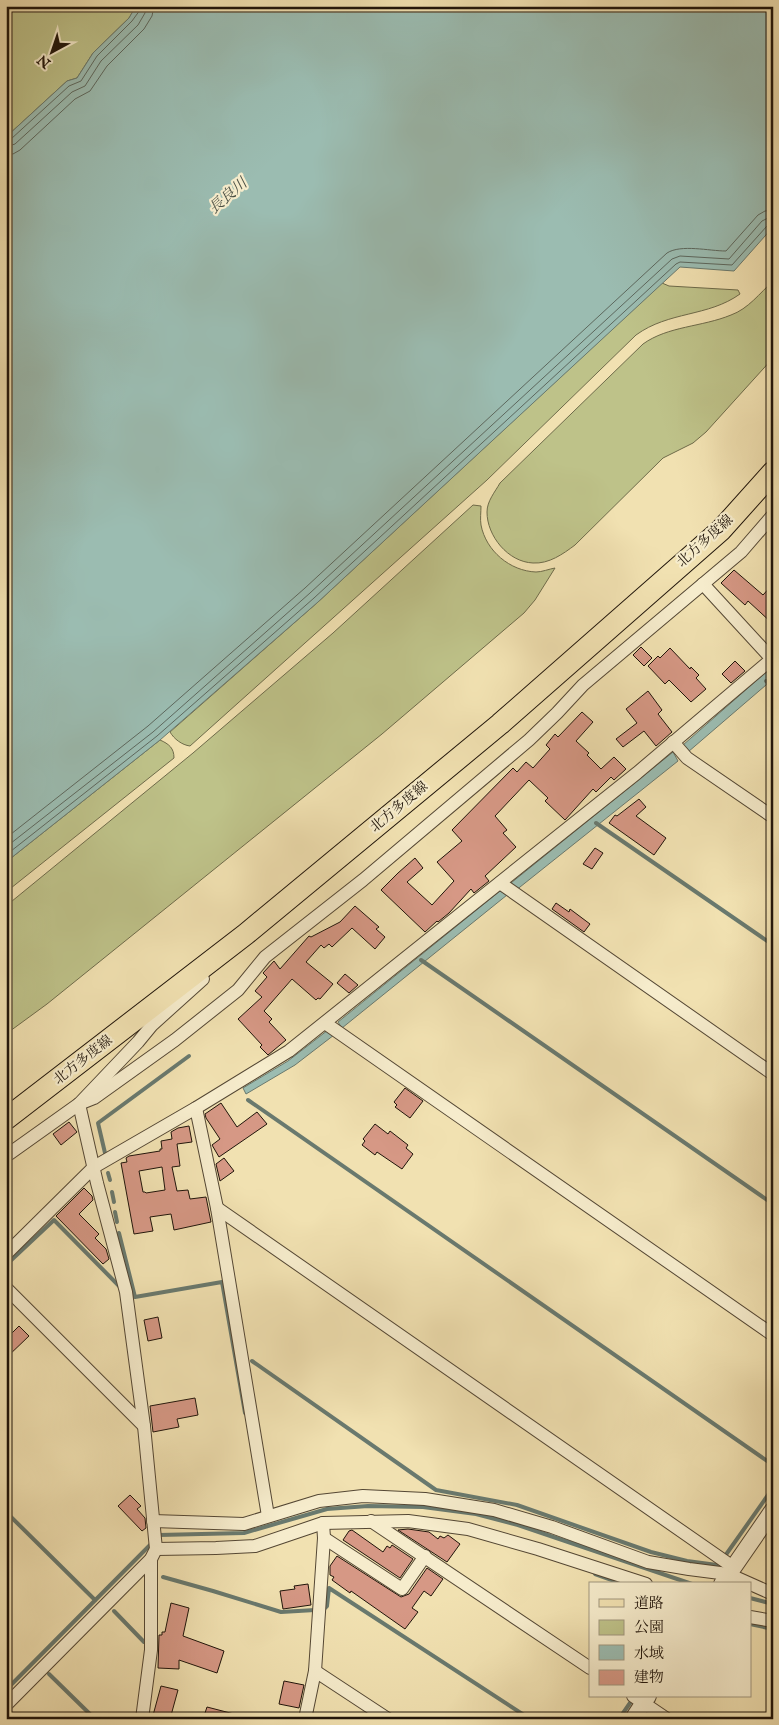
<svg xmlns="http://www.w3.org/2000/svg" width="779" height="1725" font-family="'IM FELL English','Noto Serif JP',serif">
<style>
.green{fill:#bec289;stroke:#6e6b4a}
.water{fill:#9bbcb1;stroke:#69796e}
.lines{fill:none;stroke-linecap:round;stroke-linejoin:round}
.shore{stroke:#5d685e;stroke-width:1}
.stream{stroke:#69796e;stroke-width:4}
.building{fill:#d69885;stroke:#1f140a;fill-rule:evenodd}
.minor-casing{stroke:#544734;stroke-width:14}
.tertiary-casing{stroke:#544734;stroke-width:18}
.primary-casing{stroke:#1f140a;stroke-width:23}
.minor{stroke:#f6eccc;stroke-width:12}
.tertiary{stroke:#f6eccc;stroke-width:16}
.primary{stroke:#f1e1b1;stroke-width:21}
.labels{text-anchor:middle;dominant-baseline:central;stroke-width:4.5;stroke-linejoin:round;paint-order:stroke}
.street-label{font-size:14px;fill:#1f140a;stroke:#f6eccc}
.water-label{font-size:15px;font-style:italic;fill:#4a4f44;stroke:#f6eccc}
</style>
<rect width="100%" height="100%" fill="#f1e1b1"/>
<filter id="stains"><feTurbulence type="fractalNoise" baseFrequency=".004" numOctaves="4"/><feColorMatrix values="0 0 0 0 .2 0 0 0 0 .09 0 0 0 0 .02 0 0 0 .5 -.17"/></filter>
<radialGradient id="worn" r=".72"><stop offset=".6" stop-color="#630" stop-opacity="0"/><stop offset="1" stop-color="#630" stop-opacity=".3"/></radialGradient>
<g class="green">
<polygon points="6,6 136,6 129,18 93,53 77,78 67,81 6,137"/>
<path d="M773 281V358L706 432 693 443 663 458 575 545C563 554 549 564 533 563 508 562 487 536 487 512 487 501 495 492 500 483L643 344C668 326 702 327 731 315 748 309 760 293 773 281Z"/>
<path d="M662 283 669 286 738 290 740 294C708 317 669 311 636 335L487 480 190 746C182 745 174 739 170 732L318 602Z"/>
<path d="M473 505 481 506C481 512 480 519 481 525 486 551 510 571 536 572 542 572 549 569 555 568L535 600 524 613 382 734 47 1004 6 1034V906L193 753 333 633Z"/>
<path d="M160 740C169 744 174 748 174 758L6 892V862Z"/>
</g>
<g class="water">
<polygon points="136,6 773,6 773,227 734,271 680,267 318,602 160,740 6,862 6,137 67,81 77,78 93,53 129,18"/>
<polygon points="773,666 773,679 688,752 683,745"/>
<polygon points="673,752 678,761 515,891 511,883"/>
<polygon points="500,891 507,895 342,1028 338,1022"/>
<polygon points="328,1030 334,1035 295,1065 246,1094 243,1088 288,1061"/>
</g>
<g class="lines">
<g class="shore">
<polyline points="6,140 11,139 69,86 81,81 97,56 132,21 140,10 140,6"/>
<polyline points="6,147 15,144 72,92 85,86 101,61 138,25 145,13 146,6"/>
<polyline points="6,154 13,154 20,150 75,99 90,91 107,66 144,29 152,16 154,6"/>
<path d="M6 838 148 726 305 588 667 253C681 244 709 251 726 251L758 215 765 211 773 210"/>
<polyline points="6,847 153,732 310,593 672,259 680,256 729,259 762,221 768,218 773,217"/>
<polyline points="6,855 157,736 314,598 676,264 680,262 732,265 767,226 773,224"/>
</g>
<g class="stream">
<polyline points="766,681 773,686"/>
<polyline points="596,823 773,945"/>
<polyline points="421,960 773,1204"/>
<polyline points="248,1100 773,1465"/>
<polyline points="105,1153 98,1123 189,1056"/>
<polyline points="108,1173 110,1180"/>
<polyline points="112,1192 114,1202"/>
<polyline points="115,1212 117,1222"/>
<polyline points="119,1233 135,1297 222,1282 245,1413"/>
<polyline points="6,1265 54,1220 120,1287"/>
<polyline points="252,1361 436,1490 517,1505 651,1552 687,1561 717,1565"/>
<polyline points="6,1512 95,1600"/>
<polyline points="157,1537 159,1535 244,1533 327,1509 368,1506 423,1507 476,1514 518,1525 692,1584"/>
<polyline points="725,1556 773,1488"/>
<polyline points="595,1574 623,1584"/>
<polyline points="163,1577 213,1591 281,1612 315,1610"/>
<polyline points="750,1598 773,1604"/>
<polyline points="325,1608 327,1606 329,1588 530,1719"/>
<polyline points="114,1611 144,1642"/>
<polyline points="750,1624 773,1629"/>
<polyline points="49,1674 95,1719"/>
<polyline points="6,1690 153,1542"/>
<polyline points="619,1719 632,1700"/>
</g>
</g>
<g class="building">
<polygon points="734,570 763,595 773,584 773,624 748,601 745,605 721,583"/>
<polygon points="641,647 652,658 644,666 633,655"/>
<polygon points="670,648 690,669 691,667 699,675 696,678 706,689 691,702 669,680 665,684 648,666 658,656 660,658"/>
<polygon points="735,661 745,671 731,683 722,674"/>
<polygon points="648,691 662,710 658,714 672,732 656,746 644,731 623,747 616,739 637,723 626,709"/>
<polygon points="582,712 593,722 576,741 589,753 587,755 601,769 614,757 626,769 614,780 611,777 596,792 593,789 565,820 545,801 548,798 529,780 495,816 507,830 503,833 516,847 485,876 489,881 474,893 471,889 449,913 438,922 437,921 425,932 381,890 398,873 415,858 423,868 407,882 432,905 454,881 437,862 462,841 452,830 513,768 517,772 526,762 533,768 550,749 546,745 555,734 558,737"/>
<polygon points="639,799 646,807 636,816 666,838 654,855 609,823 615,815 617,816"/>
<polygon points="595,848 603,853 592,869 583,864"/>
<polygon points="556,903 569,912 570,909 590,924 584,932 552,909"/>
<polygon points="355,906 379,927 376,929 385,937 375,949 352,928 332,947 329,944 324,948 321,945 306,962 333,984 320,999 318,998 316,1000 292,979 264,1011 272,1019 269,1022 286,1040 268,1055 260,1047 262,1045 238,1019 262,997 255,991 267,977 263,973 274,961 280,969 309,936 311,937 340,922"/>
<polygon points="345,974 358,985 349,993 337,983"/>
<polygon points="405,1088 423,1101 410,1118 395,1107 397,1105 394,1102"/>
<polygon points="221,1103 237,1127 257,1112 267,1124 219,1157 212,1145 220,1139 206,1118 205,1114"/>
<polygon points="69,1122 77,1132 61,1145 53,1134"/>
<polygon points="375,1124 388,1134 390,1131 408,1145 406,1148 413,1154 402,1169 377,1152 375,1155 362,1145 365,1141 363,1139"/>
<path d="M189 1126 192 1142 177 1144 180 1166 172 1167 177 1191 188 1190 190 1199 206 1197 211 1222 174 1230 171 1214 150 1217 153 1231 134 1234 121 1163 127 1162 126 1158 129 1156 160 1151V1149H162L161 1141 172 1139 171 1132 178 1128ZM162 1167 165 1190 146 1193 145 1192H143L139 1171Z"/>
<polygon points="224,1158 234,1171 220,1181 216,1164"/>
<polygon points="84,1188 92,1196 93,1200 79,1214 99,1234 95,1238 106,1249 109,1259 103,1264 56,1216"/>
<polygon points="158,1317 162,1338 148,1341 144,1320"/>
<polygon points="19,1326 29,1336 6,1358 6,1339"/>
<polygon points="195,1398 198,1415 177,1419 179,1427 153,1432 150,1406"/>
<polygon points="130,1495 141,1506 137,1509 145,1518 146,1528 142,1531 118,1506"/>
<polygon points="408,1529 429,1532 438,1539 440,1536 444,1538 448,1535 460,1544 447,1562 398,1530"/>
<polygon points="352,1530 383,1552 387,1546 390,1548 392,1545 413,1559 400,1578 343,1540 349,1531"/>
<polygon points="337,1556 401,1597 409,1594 427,1568 443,1579 431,1596 424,1591 412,1608 418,1612 405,1629 351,1591 350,1593 332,1580 334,1577 330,1575 330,1566"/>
<polygon points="308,1584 311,1605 283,1609 280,1591 295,1589 294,1586"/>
<polygon points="171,1603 189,1608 183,1636 224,1651 217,1673 179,1660 179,1669 158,1668 159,1635 162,1635 162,1632 165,1632"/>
<polygon points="284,1681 304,1685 299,1708 279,1704"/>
<polygon points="161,1686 178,1690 170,1719 152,1719"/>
<polygon points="207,1707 238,1715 237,1719 203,1719"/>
</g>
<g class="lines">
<defs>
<g id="minor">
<polyline points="703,584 772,659"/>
<polyline points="673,742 687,758 773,817"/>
<polyline points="500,883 773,1074"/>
<polyline points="325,1023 773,1335"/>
<polyline points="79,1104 94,1098 175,1040 238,990 265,957 363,880 529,740 557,713 583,685 741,552 773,515"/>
<polyline points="196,1108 217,1208 268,1516"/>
<polyline points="6,1156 79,1104 138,1042 152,1025 203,979"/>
<polyline points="217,1208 733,1567"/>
<polyline points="6,1254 94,1167 196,1108 289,1051 637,773 773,658"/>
<polyline points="6,1288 144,1426"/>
<polyline points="153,1521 244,1524 319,1501 363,1496 425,1499 494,1510 552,1527 648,1562 689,1569 728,1574 773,1594"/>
<polyline points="371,1521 590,1668"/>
<polyline points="324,1538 402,1589 425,1556"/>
<polyline points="156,1549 216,1548 255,1546 323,1523 408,1521 468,1529 538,1549 646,1584"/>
<polyline points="750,1617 773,1621"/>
<polyline points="315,1671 388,1719"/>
<polyline points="633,1696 667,1719"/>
<polyline points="6,1705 151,1559 156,1549 144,1426 126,1292 97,1183 79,1104"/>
<polyline points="142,1719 151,1650 151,1559"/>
<polyline points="305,1719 315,1671 324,1538 323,1523"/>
</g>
<g id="tertiary">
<polyline points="722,1584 773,1510"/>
<polyline points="633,1719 648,1696"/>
</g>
<polyline id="primary" points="6,1119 246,934 500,724 721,530 773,472"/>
</defs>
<use href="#minor" class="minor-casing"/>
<use href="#tertiary" class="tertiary-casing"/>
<use href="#primary" class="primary-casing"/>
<use href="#minor" class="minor"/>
<use href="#tertiary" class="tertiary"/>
<use href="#primary" class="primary"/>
</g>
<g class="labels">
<g class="street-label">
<text transform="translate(705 541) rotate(-42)">北方多度線</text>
<text transform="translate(399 807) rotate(-40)">北方多度線</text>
<text transform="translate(83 1060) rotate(-38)">北方多度線</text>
</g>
<g class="water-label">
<text transform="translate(228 196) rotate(-41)">長良川</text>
</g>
</g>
<rect width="779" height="1725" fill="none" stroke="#f1e1b1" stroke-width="25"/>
<rect x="8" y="8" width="764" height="1710" fill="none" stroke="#1f140a" stroke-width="2.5"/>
<rect x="12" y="12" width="754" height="1700" fill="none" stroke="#1f140a"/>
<rect x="589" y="1582" width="162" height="115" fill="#f6eccc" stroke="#a0967e"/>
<rect x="599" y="1599" width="25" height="8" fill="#f1e1b1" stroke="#a0967e"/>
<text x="634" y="1608" font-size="15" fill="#1f140a">道路</text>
<rect x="599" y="1620" width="25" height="15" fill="#bec289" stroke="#a0967e"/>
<text x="634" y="1632" font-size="15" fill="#1f140a">公園</text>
<rect x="599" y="1645" width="25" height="15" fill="#9bbcb1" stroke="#a0967e"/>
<text x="634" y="1658" font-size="15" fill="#1f140a">水域</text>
<rect x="599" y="1670" width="25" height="15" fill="#d69885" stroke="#a0967e"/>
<text x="634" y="1682" font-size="15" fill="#1f140a">建物</text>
<g transform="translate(52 52) rotate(220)" stroke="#f6eccc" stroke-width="4" paint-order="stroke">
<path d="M0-4L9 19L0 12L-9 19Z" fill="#1f140a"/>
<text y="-8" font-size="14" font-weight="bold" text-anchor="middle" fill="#1f140a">N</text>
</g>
<rect width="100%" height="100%" filter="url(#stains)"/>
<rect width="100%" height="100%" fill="url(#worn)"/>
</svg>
